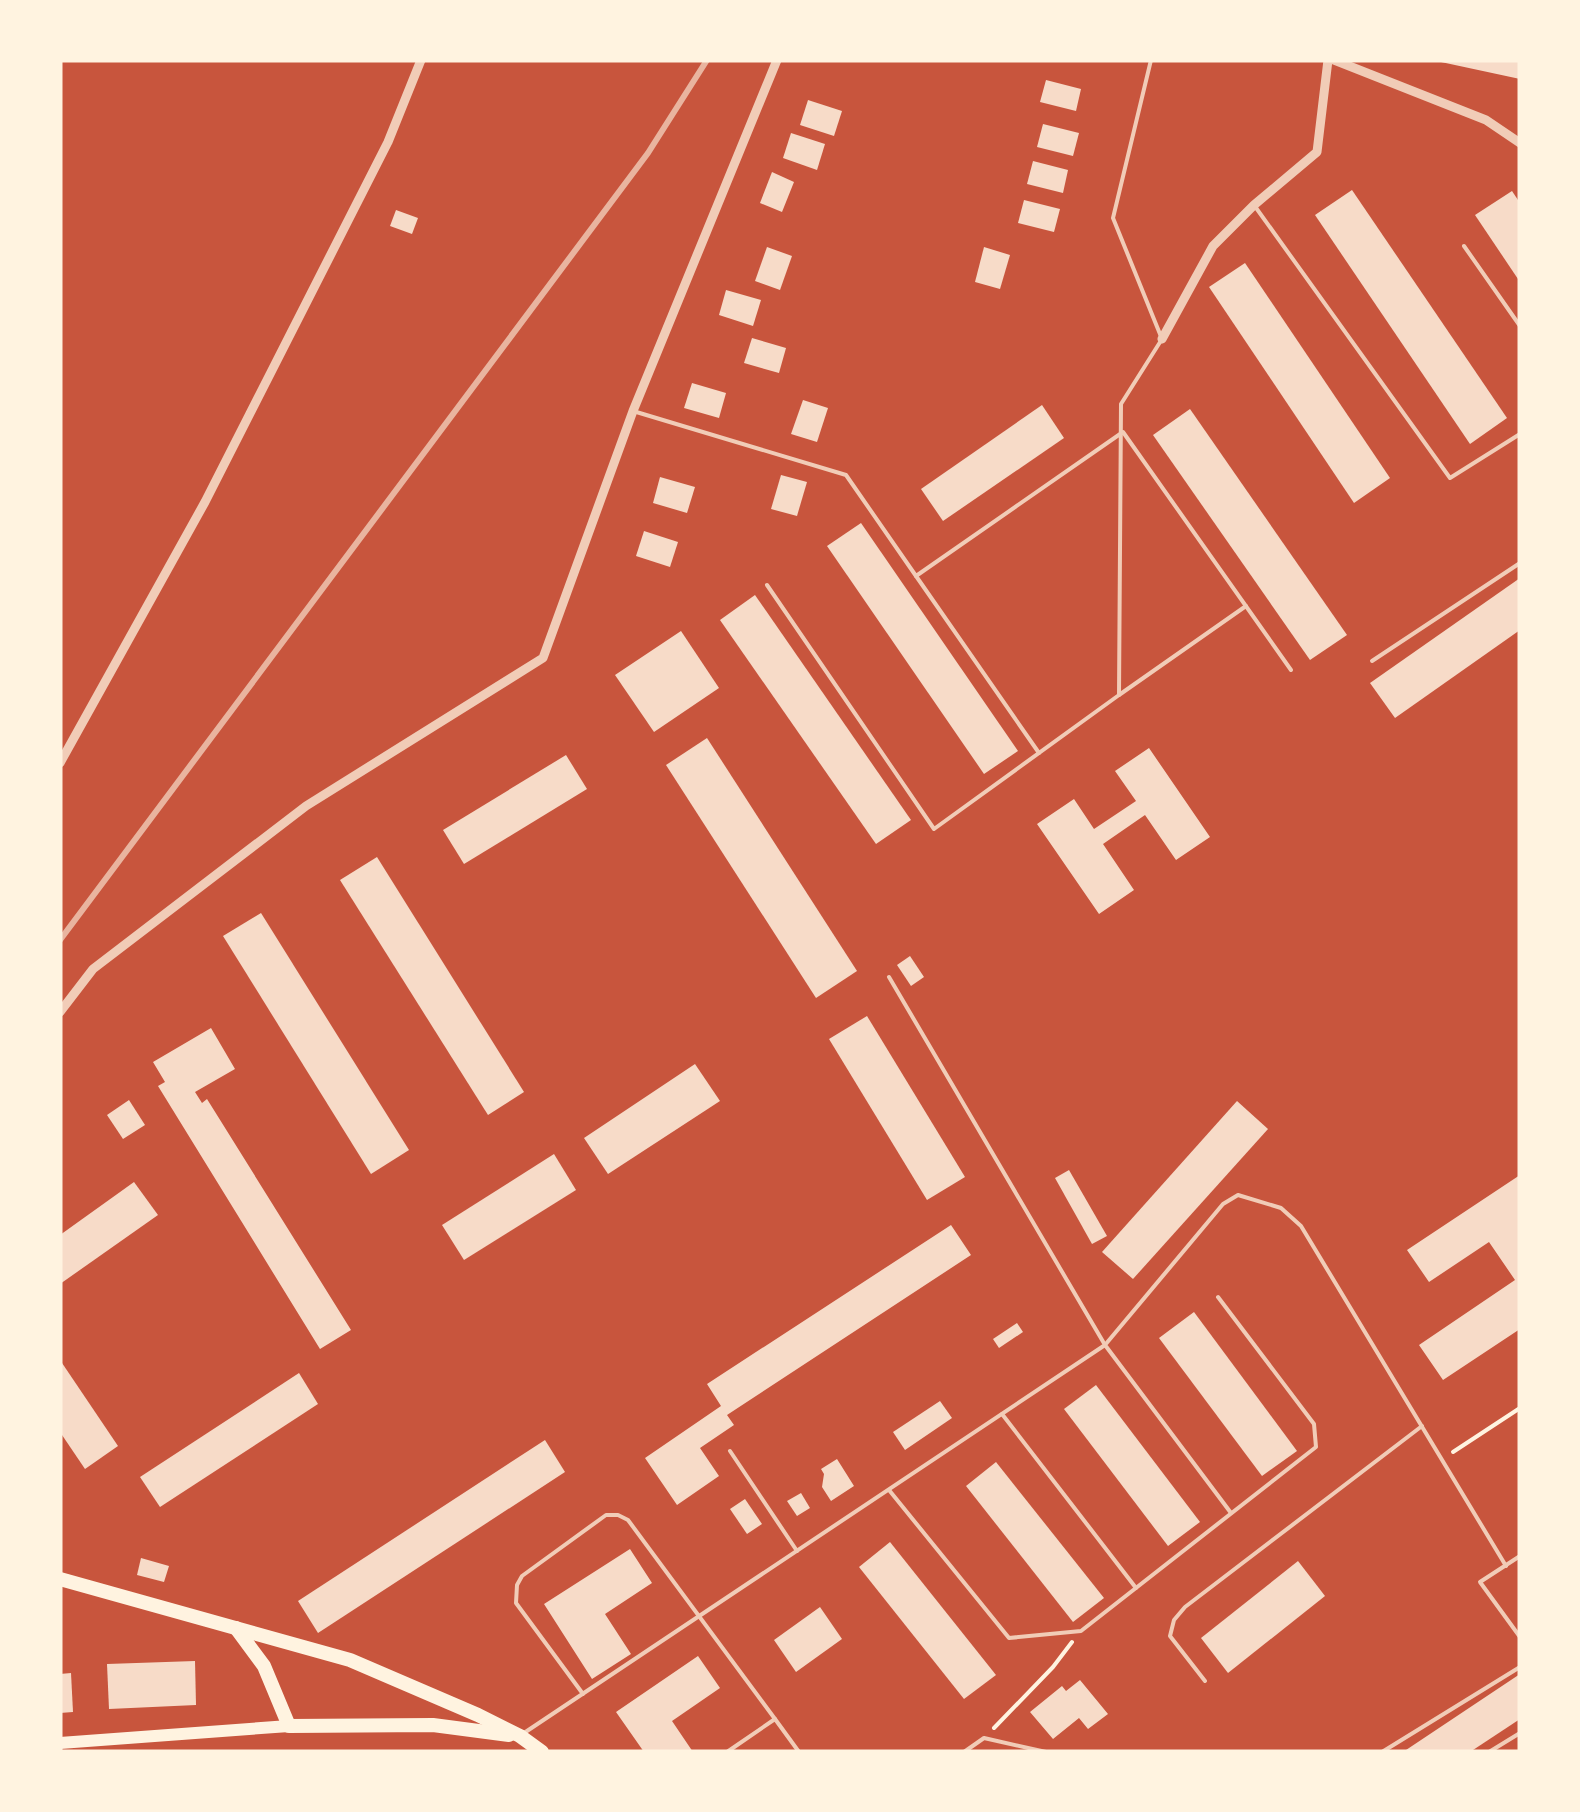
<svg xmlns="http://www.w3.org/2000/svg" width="1580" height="1812" font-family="'IBM Plex Serif',serif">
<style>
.building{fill:#f7dbc8}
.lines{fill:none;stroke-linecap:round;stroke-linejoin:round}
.path{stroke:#fff3e0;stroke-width:4}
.service{stroke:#f1ccb7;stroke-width:4}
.minor{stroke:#f1ccb7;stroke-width:9}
.secondary{stroke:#fff3e0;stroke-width:12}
.primary{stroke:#fff3e0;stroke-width:14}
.rail{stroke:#e9b49f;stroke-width:6}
</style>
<rect width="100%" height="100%" fill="#c8553d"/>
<g class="building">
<polygon points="1441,60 1520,60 1520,79 1441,62"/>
<polygon points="1046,80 1081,89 1076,111 1040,102"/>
<polygon points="808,100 842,111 834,136 800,125"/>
<polygon points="1043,124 1079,133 1073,156 1037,147"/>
<polygon points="791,133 825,144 817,170 783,158"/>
<polygon points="1033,161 1068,170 1063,193 1027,184"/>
<polygon points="772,172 794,182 782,212 760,203"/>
<polygon points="1352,190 1507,418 1470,444 1315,215"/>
<polygon points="1512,191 1520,203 1520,282 1475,215"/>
<polygon points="1024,200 1060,209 1054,232 1018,223"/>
<polygon points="396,210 418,218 412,234 390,226"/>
<polygon points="767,247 792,256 780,290 755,281"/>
<polygon points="984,247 1010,255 1000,289 975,282"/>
<polygon points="1245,263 1390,478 1354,503 1209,287"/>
<polygon points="726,290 761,300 753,326 719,315"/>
<polygon points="752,338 786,348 779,373 744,363"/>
<polygon points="692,383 726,393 719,418 684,408"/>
<polygon points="803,400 828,408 817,442 791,434"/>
<polygon points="1042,405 1064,438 943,521 921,489"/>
<polygon points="1190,409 1347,635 1310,660 1153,435"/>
<polygon points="781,475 807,482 797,516 771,509"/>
<polygon points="660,477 695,487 687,513 653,503"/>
<polygon points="861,523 1018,751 984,774 827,546"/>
<polygon points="644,531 678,542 670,567 636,556"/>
<polygon points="1520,578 1520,630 1395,718 1370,683"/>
<polygon points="755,595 911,820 876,844 720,620"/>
<polygon points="681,631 719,688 654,732 615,675"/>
<polygon points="707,738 857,971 816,998 666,765"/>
<polygon points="1149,748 1210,837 1176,860 1145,815 1103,844 1134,890 1099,914 1037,824 1074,799 1094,829 1136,801 1115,771"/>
<polygon points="566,755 587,789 464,864 443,830"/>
<polygon points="377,857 524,1092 488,1115 340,880"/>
<polygon points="261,913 409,1150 371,1174 223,936"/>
<polygon points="910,956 924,977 911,986 897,965"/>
<polygon points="867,1016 965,1177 927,1200 829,1039"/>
<polygon points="211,1028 235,1069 195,1092 202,1103 207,1099 351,1330 320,1349 158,1086 165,1082 153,1062"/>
<polygon points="695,1064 720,1101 608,1174 584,1138"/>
<polygon points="129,1100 145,1125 123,1139 107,1115"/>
<polygon points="1237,1101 1268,1129 1133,1279 1102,1252"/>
<polygon points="554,1154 576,1190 464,1260 442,1225"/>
<polygon points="1069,1170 1107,1236 1092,1244 1055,1178"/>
<polygon points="1520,1175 1520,1329 1443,1380 1419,1345 1515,1280 1489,1242 1429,1282 1407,1250"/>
<polygon points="134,1182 158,1215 60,1284 60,1235"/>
<polygon points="951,1225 971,1255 727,1415 734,1425 700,1448 719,1476 677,1505 645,1458 721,1406 707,1384"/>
<polygon points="1194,1312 1297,1451 1262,1476 1159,1338"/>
<polygon points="1017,1323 1023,1332 999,1348 993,1339"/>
<polygon points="60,1360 118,1446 85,1469 60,1432"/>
<polygon points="299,1373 318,1404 160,1507 140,1477"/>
<polygon points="1096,1385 1200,1522 1168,1546 1064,1409"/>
<polygon points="940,1401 952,1418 905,1450 893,1432"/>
<polygon points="545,1440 565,1472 318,1633 298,1601"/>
<polygon points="837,1459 854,1486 831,1501 822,1487 824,1474 821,1469"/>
<polygon points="996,1462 1104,1598 1073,1622 966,1486"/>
<polygon points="801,1493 810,1508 797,1516 787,1501"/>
<polygon points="745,1499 762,1524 747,1534 730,1509"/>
<polygon points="890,1542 996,1675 964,1699 859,1567"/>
<polygon points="630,1549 652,1583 605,1614 631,1654 592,1679 544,1604"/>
<polygon points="141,1558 169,1566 164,1582 137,1575"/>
<polygon points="1298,1561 1325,1596 1228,1673 1201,1638"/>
<polygon points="820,1607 842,1639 796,1672 774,1640"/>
<polygon points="698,1656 720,1688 672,1721 693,1752 644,1752 616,1712"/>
<polygon points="195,1661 196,1705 109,1709 107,1664"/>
<polygon points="71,1673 73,1712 60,1713 60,1674"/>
<polygon points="1520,1674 1520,1719 1470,1752 1403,1752"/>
<polygon points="1080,1680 1108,1714 1088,1729 1079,1718 1053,1739 1030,1712 1062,1686 1066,1691"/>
</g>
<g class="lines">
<g class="path">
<polyline points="1453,1452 1520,1408"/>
<polyline points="994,1728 1053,1667 1072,1642"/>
</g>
<g class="service">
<polyline points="1254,205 1450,478 1520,434"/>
<polyline points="1464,246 1520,326"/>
<polyline points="633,411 846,475 916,576 1123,432 1291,670"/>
<polyline points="916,576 1039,753"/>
<polyline points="767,585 934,829 1119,695 1121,404 1162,339 1113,218 1151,60"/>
<polyline points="1372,661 1520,563"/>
<polyline points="1119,695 1246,606"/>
<polyline points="1002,1414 1136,1588"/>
<polyline points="730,1451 797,1551"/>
<polyline points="889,1490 1009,1638 1081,1631 1316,1447 1314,1424 1218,1297"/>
<polyline points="1231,1513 1105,1345 1223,1204 1238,1195 1281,1208 1301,1226 1506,1566"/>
<polyline points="1520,1556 1480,1582 1520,1637"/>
<polyline points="1205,1681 1170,1636 1174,1620 1185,1607 1422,1426"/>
<polyline points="583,1694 516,1603 517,1585 522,1576 606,1515 618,1515 628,1520 775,1719 727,1752"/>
<polyline points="775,1719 799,1752"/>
<polyline points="524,1733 1105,1345 889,977"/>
<polyline points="964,1752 984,1738 1046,1752"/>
<polyline points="1382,1752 1520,1667"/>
<polyline points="1489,1752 1520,1733"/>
</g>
<g class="minor">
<polyline points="1334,60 1486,120 1520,143"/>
<polyline points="1162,339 1213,246 1254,205 1317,152 1328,60"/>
<polyline points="60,763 205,502 388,142 421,60"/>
<polyline points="60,1012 93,969 306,806 543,658 633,411 777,60"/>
</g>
<polyline class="secondary" points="60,1743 289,1726"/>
<g class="primary">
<polyline points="60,1579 350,1660 478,1715 520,1736 542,1752"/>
<polyline points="236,1628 264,1666 289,1726 433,1725 509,1735"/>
</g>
<polyline class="rail" points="60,940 648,153 707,60"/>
</g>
<rect width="1580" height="1812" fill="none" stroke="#fff3e0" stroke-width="125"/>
</svg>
